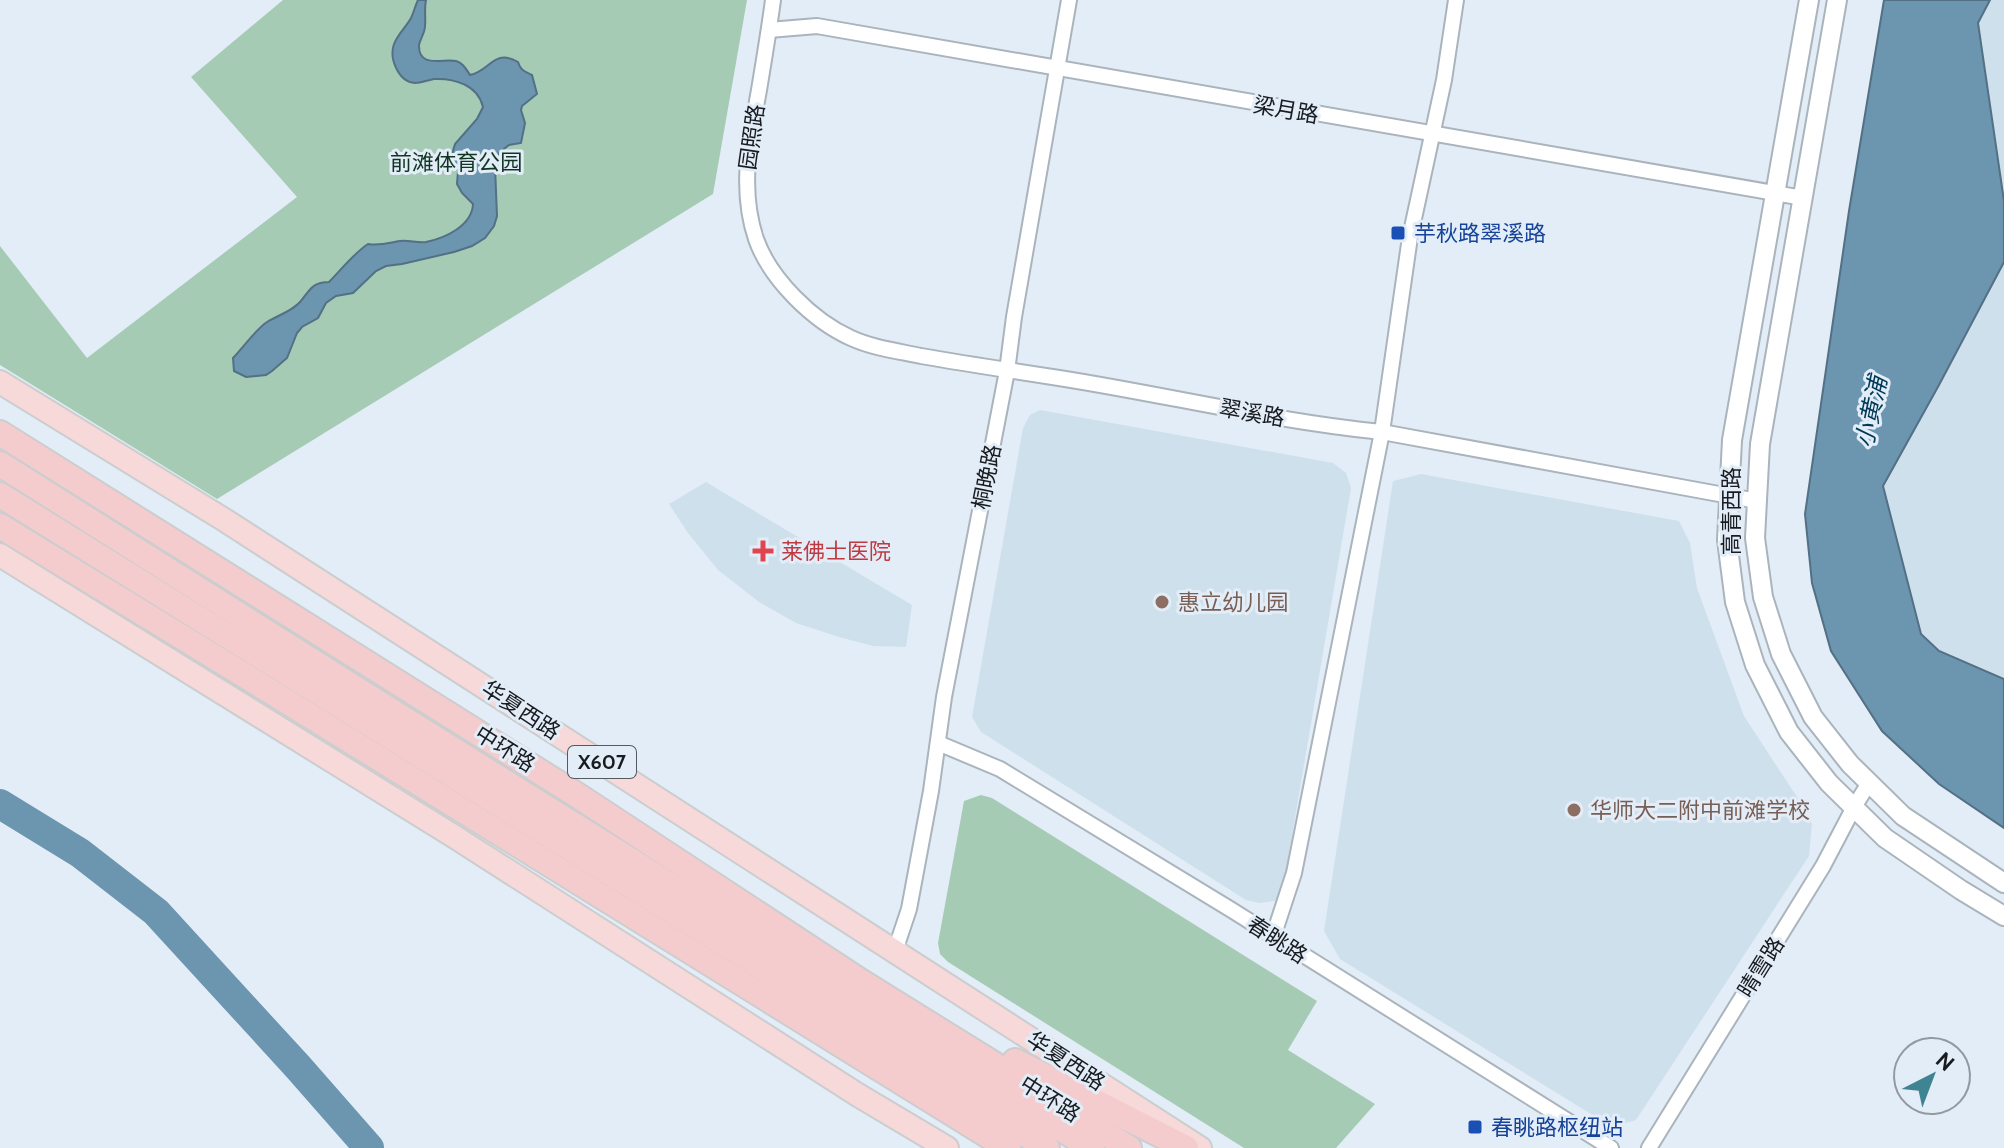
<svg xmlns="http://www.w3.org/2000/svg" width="2004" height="1148" font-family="Cabin,'Noto Sans SC',sans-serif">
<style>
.built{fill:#cfe0ed}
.green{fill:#a6cbb5}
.water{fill:#6c95b0;stroke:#537084;stroke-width:2}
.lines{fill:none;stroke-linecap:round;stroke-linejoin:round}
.river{stroke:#6c95b0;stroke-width:30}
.minor-casing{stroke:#aab4bc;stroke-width:18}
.tertiary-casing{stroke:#aab4bc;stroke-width:22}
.primary-casing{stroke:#cccdce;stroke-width:26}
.trunk-casing{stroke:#cccdce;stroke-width:28}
.minor{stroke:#fff;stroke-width:14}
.tertiary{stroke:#fff;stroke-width:18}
.primary{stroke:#f7d9da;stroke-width:22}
.trunk{stroke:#f4ccce;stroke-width:24}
.transit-dot{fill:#1a4fb4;stroke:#e3edf7;stroke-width:3}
.health-dot{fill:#e0444e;stroke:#e3edf7;stroke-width:3}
.education-dot{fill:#8d6e63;stroke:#e3edf7;stroke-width:3}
.labels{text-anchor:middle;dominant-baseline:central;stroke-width:6;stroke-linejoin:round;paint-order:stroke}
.shield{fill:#e3edf7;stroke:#555a60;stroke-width:2}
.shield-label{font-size:20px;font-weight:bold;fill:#181b1f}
.street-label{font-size:22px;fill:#181b1f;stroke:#e3edf7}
.park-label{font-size:22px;fill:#103623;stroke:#e3edf7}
.transit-label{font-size:22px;fill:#164399;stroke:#e3edf7;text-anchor:start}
.health-label{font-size:22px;fill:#be3a42;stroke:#e3edf7;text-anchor:start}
.education-label{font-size:22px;fill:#785e54;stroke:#e3edf7;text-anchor:start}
.water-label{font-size:24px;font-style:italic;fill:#013a56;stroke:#e3edf7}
</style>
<rect width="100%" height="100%" fill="#e3edf7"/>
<g class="built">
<polygon points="1990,0 2004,0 2004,201 1978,23"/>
<polygon points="2004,262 2004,679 1939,651 1921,634 1883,486 1939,385"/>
<polygon points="1040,410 1333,463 1346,473 1351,488 1281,900 1260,903 1246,900 981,732 972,717 1023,428 1030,415"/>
<polygon points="1421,474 1679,521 1690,543 1697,588 1744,716 1797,797 1812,824 1809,856 1636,1120 1612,1127 1340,959 1324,931 1393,481"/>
<polygon points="706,482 912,605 906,647 873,646 839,637 796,623 759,602 718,570 688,533 669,504"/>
</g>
<g class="green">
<polygon points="283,0 747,0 713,194 217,499 0,365 0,246 87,358 297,197 191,77"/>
<polygon points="981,795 992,798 1317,1001 1288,1050 1375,1104 1336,1148 1244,1148 948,962 940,954 938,943 964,801"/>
</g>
<g class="water">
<path d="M418 0H426C424 9 426 17 425 26 425 33 420 39 419 45 418 69 444 58 456 61 463 63 466 69 470 75 490 71 494 48 518 62 521 71 524 71 532 75L537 94 522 106 521 110 525 123 521 143 509 145 499 153 495 166 497 216 494 226 485 238 472 246 454 252 402 264 386 266 376 271 353 293 336 296 326 303 318 318 302 327 297 333 287 358 272 371 266 375 246 377 234 371 233 358C243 348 256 329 267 322 278 315 291 312 300 302 309 292 311 282 329 282 341 270 354 253 368 244 380 246 388 243 400 241 409 240 417 243 426 242 445 238 472 226 473 204L462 193 457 184 458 171 452 154 455 144 477 119 483 107C478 85 454 78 434 79 428 80 421 83 415 83 398 82 389 58 394 44 398 34 406 27 411 18 414 12 415 6 418 0Z"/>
<polygon points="1884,0 1990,0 1978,23 2004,201 2004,262 1939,385 1883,486 1921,634 1939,651 2004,679 2004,828 1939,784 1882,731 1831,651 1812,583 1805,514 1849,211"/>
</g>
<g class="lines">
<polyline class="river" points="0,804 80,853 156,912 298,1067 369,1148"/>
<defs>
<g id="minor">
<path d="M773 0C769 30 764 60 759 90 750 140 739 189 756 239 770 279 813 321 851 338 873 348 897 351 921 356 967 364 1013 371 1059 378 1167 395 1273 421 1382 432L1757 501"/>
<path d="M769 30 817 26C1145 86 1474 141 1803 198"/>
<polyline points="938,743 1000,769 1230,909 1611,1148"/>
<polyline points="1273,937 1294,873 1382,432 1410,237 1444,80 1456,0"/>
<polyline points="895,951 909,909 931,791 944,697 1007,371 1014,317 1069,0"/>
<polyline points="1649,1148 1823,866 1854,807 1869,783"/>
</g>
<g id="tertiary">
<polyline points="1809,0 1732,440 1727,540 1735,602 1755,665 1789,732 1829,783 1885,838 1961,890 2004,916"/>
<polyline points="1837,0 1760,444 1755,538 1763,597 1781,654 1813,717 1850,764 1903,816 2004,883"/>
</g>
<g id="primary">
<polyline points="0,382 223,519 1200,1148"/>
<polyline points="0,555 455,837 858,1095 947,1148"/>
</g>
<g id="trunk">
<polyline points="0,433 577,795 860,981 1129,1148"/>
<polyline points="0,464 396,714 1092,1148"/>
<polyline points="0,495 752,961 1047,1148"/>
<polyline points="0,526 249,678 1008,1148"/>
<polyline points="1015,1061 1186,1148"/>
</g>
</defs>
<use href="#minor" class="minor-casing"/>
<use href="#tertiary" class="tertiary-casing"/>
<use href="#primary" class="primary-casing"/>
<use href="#trunk" class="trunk-casing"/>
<use href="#minor" class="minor"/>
<use href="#tertiary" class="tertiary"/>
<use href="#primary" class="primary"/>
<use href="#trunk" class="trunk"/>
</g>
<g class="transit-dot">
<rect x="1390" y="225" width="16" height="16" rx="4"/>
<rect x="1467" y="1119" width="16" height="16" rx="4"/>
</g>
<path class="health-dot" d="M759 539h8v8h8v8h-8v8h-8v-8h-8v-8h8z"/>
<g class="education-dot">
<circle cx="1162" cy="602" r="8"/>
<circle cx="1574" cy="810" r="8"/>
</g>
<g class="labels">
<rect class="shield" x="568" y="746" width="68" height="32" rx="6"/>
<g class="shield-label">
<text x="602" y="762">X607</text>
</g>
<g class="street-label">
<text transform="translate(1286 110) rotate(10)">梁月路</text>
<text transform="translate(752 137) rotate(-82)">园照路</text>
<text transform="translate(1252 413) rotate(10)">翠溪路</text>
<text transform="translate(987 477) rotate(-79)">桐晚路</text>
<text transform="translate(1731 511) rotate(-90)">高青西路</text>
<text transform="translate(521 710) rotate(33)">华夏西路</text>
<text transform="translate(505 749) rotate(32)">中环路</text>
<text transform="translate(1277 940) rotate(33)">春眺路</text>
<text transform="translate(1761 967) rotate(-58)">晴雪路</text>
<text transform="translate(1066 1061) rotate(33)">华夏西路</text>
<text transform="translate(1050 1099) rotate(32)">中环路</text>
</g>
<g class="park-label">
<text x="456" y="162">前滩体育公园</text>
</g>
<g class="transit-label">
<text x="1414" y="233">芋秋路翠溪路</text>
<text x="1491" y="1127">春眺路枢纽站</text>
</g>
<g class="health-label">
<text x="781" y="551">莱佛士医院</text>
</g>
<g class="education-label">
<text x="1178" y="602">惠立幼儿园</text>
<text x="1590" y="810">华师大二附中前滩学校</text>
</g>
<g class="water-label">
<text transform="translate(1871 412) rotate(-78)">小黄浦</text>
</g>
</g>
<g transform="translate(1932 1076) rotate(42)"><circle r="38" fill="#e3edf7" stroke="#9299a1" stroke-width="2"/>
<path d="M0-6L14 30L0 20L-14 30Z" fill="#3f8492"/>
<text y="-12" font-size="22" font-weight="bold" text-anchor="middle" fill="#181b1f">N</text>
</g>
</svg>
